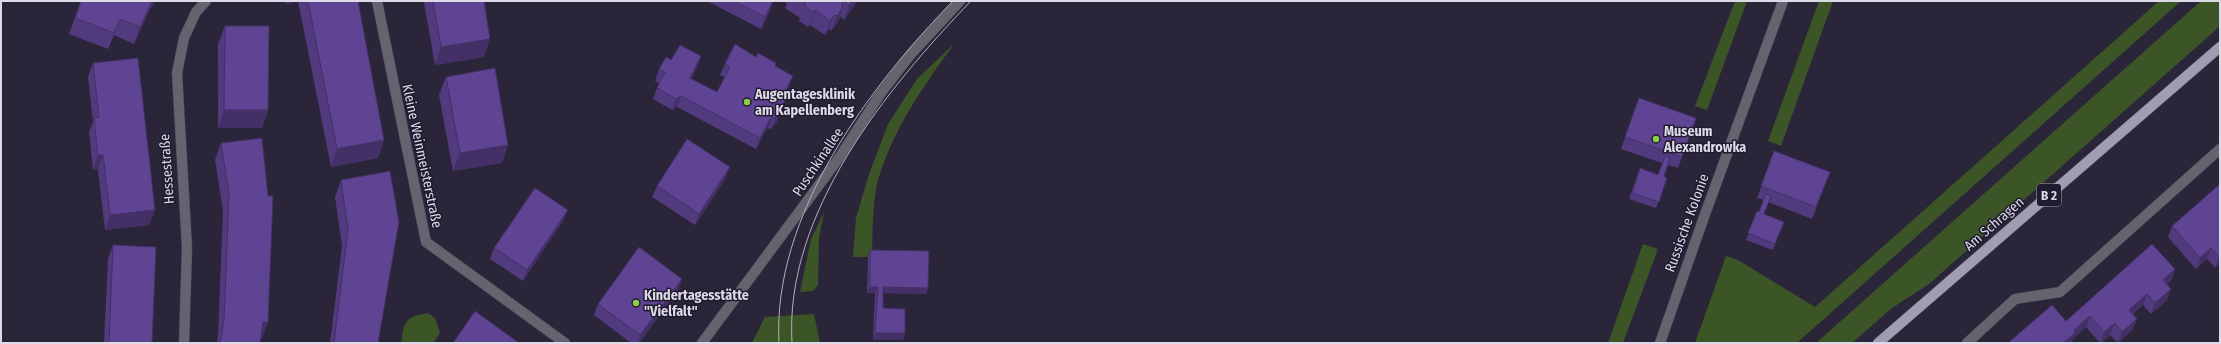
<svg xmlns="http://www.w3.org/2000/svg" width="2221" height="344" font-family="'Fira Sans Condensed',sans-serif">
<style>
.green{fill:#3c5527}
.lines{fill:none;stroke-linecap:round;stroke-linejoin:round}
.street-casing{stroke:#474255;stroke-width:11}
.primary-casing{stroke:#474255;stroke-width:11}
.street{stroke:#65636d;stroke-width:10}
.primary{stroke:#a19cb2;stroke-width:10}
.tram{stroke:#b2aebd;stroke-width:1}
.wall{fill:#523a7e}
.shaded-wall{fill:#423067}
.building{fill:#5f4493;stroke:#423067}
.poi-dot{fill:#89cf49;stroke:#211b2f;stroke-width:1.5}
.labels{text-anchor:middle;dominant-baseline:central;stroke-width:3;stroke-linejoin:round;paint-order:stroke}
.shield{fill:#211b2f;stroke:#a5a1b0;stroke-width:1}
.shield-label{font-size:13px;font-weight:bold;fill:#dddae8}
.poi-label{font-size:14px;font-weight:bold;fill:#dddae8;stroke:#211b2f;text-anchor:start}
.street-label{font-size:14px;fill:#dddae8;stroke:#211b2f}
</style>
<rect width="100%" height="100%" fill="#2b2539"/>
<g class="green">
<polygon points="1735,1 1747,1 1707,110 1695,106"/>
<polygon points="1819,1 1833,1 1781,146 1768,141"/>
<polygon points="2159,1 2181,1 1797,343 1695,343 1726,256 1738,260 1815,307"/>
<polygon points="2201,1 2220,1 2220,26 1929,284 1892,308 1852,343 1816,343"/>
<path d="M954 44C924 85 894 128 879 177 872 199 873 234 872 257H853L856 218 869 174 888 124 917 79Z"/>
<polygon points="824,212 819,238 818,285 813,291 800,292 811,239"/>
<polygon points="1643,244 1658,249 1623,343 1608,343"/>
<path d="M428 313 435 318 440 333 433 343H401C404 321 405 317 428 313Z"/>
<polygon points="814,314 820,343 752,343 765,317"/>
</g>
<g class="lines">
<defs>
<g id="street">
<polyline points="377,1 426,242 565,343"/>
<polyline points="184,343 187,248 177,73 184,38 196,12 206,1"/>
<polyline points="702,343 839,158 881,93 911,54 960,1"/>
<polyline points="1660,343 1704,217 1783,1"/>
<polyline points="1967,343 2015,299 2060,292 2220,149"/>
</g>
<polyline id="primary" points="1878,343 2220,47"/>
</defs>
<use href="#street" class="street-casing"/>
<use href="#primary" class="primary-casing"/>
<use href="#street" class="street"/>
<use href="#primary" class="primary"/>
<g class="tram">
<path d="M779 343C772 216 868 88 953 1"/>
<path d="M792 343C784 214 886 89 971 1"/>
</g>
</g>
<g class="wall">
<polygon points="81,1 156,1 150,9 134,44 114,35 108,49 69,34"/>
<polygon points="286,1 358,1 384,140 378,158 331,167 298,1 286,4"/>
<polygon points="425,1 484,1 484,57 435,65 424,3"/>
<polygon points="707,1 773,1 769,13 761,29"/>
<polygon points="786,1 857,1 844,20 840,16 838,22 831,31 829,29 825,35 810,25 808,27 799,21 800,18 785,8 787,4 785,2"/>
<polygon points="225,26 268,110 262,128 218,128 218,44"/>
<polygon points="701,56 697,67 691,79 717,92 725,77 720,75 725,64 756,57 776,63 775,66 789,87 783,99 777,121 771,129 768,128 766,130 756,149 677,107 672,110 653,99 659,83 655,81 659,69 671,60"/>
<polygon points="93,63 155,210 149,225 105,230 98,170 93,170 89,132 93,122 88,77"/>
<polygon points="446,77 508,145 502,163 453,171 439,95"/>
<polygon points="1639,98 1696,118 1678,168 1668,165 1664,176 1667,178 1656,208 1629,199 1640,168 1658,174 1662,163 1621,149"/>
<polygon points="221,143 268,322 262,338 261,338 260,343 217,343 218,336 223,211 215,160"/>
<polygon points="1774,151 1830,172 1812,219 1768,202 1764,214 1784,222 1773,250 1746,240 1757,211 1759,212 1764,200 1757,198"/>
<polygon points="725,179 695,225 652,197 657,186"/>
<polygon points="341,180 378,343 330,343 342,246 335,197"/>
<polygon points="2220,184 2220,263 2215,268 2207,259 2196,269 2168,237 2172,226"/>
<polygon points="563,221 523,281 490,259 494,248"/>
<polygon points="113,245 152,343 104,343 108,259"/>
<polygon points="870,250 928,288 926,294 883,293 883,308 903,340 873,340 875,293 867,293 868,257"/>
<polygon points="2175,269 2171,281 2167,284 2167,300 2151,314 2143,305 2133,314 2137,319 2132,330 2118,343 2110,335 2101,343 2100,343 2086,327 2073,339 2066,321"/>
<polygon points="682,279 678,290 639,343 631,343 594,315 598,304"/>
</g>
<g class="shaded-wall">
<polygon points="152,1 156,1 150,9 134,44 140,27"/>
<polygon points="287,1 298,1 286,4"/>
<polygon points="773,1 769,13 761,29 765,17"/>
<polygon points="844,1 840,12 843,7 838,22 831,31 841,5"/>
<polygon points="852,1 857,1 844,20 849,5"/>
<polygon points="815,10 810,25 808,27 814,13"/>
<polygon points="834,15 829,29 825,35 830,21"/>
<polygon points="490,39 484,57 435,65 441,47"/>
<polygon points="701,56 697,67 686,90 690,78"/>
<polygon points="793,76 789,87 778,107 783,95"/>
<polygon points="681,96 677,107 672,110 676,99"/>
<polygon points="224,110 268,110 262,128 218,128"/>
<polygon points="781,110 777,121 771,129 775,118"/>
<polygon points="773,117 768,128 766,130 756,149 760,138 770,119"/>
<polygon points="384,140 378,158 331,167 337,149"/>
<polygon points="508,145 502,163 453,171 460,153"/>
<polygon points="98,155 103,155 98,170 93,170"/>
<polygon points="730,167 725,179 695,225 699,214"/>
<polygon points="155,210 149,225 105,230 110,215"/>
<polygon points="568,210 563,221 523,281 527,270"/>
<polygon points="2211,248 2207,259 2196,269 2200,258"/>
<polygon points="2220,256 2220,263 2215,268 2219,257"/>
<polygon points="2175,269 2171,281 2159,291 2163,280"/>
<polygon points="682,279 678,290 639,343 638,343 640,335"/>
<polygon points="870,287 878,287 875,293 867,293"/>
<polygon points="883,287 928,288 926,294 881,293"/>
<polygon points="2171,289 2167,300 2151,314 2155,303"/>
<polygon points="2147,294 2143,305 2125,322 2129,310"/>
<polygon points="2090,316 2086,327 2073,339 2072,343 2063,343 2074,330"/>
<polygon points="2137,319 2132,330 2118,343 2122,332"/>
<polygon points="263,322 268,322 262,338 257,338"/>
<polygon points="2115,323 2110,335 2100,343 2104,332"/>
<polygon points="875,333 905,333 903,340 873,340"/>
</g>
<g class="building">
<polygon points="81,1 152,1 140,27 120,19 114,33 75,18"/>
<polygon points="308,1 358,1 384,140 337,149"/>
<polygon points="433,1 484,1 490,39 441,47"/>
<polygon points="733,1 773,1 765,17"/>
<polygon points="801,1 844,1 841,5 843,7 837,16 834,15 830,21 815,10 814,13 804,6 806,4"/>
<polygon points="844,1 852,1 849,5"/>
<polygon points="225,26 269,26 268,110 224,110"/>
<polygon points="735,44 756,57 758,53 776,63 775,66 793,76 783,95 782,98 785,100 781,110 775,118 773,117 770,119 760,138 681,96 676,99 657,88 665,72 659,69 666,57 671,60 680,45 701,56 690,78 717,92 730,67 725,64"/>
<polygon points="138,58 155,210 110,215 103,155 98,155 94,118 99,117 93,63"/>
<polygon points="495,68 508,145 460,153 446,77"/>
<polygon points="1639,98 1696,118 1682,157 1625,137"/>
<polygon points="262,138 268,196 273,196 268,322 263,322 260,343 220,343 224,320 229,194 221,143"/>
<polygon points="687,139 730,167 699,214 657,186"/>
<polygon points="1774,151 1830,172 1816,207 1761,186"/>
<polygon points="1665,156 1670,158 1664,176 1667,178 1659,202 1632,193 1640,168 1658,175"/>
<polygon points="390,171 399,222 378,343 334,343 348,230 341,180"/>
<polygon points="2220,184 2220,256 2219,257 2211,248 2200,258 2172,226"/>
<polygon points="535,188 568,210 527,270 494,248"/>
<polygon points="1766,194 1771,196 1764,214 1784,222 1775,244 1748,233 1757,211 1759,212"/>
<polygon points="2152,244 2175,269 2163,280 2171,289 2155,303 2147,294 2129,310 2137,319 2122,332 2115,323 2104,332 2090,316 2074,330 2076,332 2063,343 2008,343 2052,305 2066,321"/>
<polygon points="113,245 156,247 152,343 109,343"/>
<polygon points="639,247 682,279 640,335 598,304"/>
<polygon points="870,250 929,251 928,288 883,287 883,308 905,309 905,333 875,333 878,287 870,287"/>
<polygon points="475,311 519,343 453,343"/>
</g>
<g class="poi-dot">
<circle cx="747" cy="102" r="4"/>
<circle cx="1656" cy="139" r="4"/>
<circle cx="636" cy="303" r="4"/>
</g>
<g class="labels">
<rect class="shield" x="2037" y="184" width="24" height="22" rx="3"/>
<g class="shield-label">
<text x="2049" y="195">B 2</text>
</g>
<g class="poi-label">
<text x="755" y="94">Augentagesklinik<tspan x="755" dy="16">am Kapellenberg</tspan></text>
<text x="1664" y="131">Museum<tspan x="1664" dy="16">Alexandrowka</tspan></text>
<text x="644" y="295">Kindertagesstätte<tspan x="644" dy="16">"Vielfalt"</tspan></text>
</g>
<g class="street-label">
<text transform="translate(422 156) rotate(78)">Kleine Weinmeisterstraße</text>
<text transform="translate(818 162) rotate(-56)">Puschkinallee</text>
<text transform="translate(167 169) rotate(-94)">Hessestraße</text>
<text transform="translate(1687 223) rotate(-70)">Russische Kolonie</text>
<text transform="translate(1994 224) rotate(-41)">Am Schragen</text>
</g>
</g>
<rect width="2221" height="344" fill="none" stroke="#dddae8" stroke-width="4"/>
</svg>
